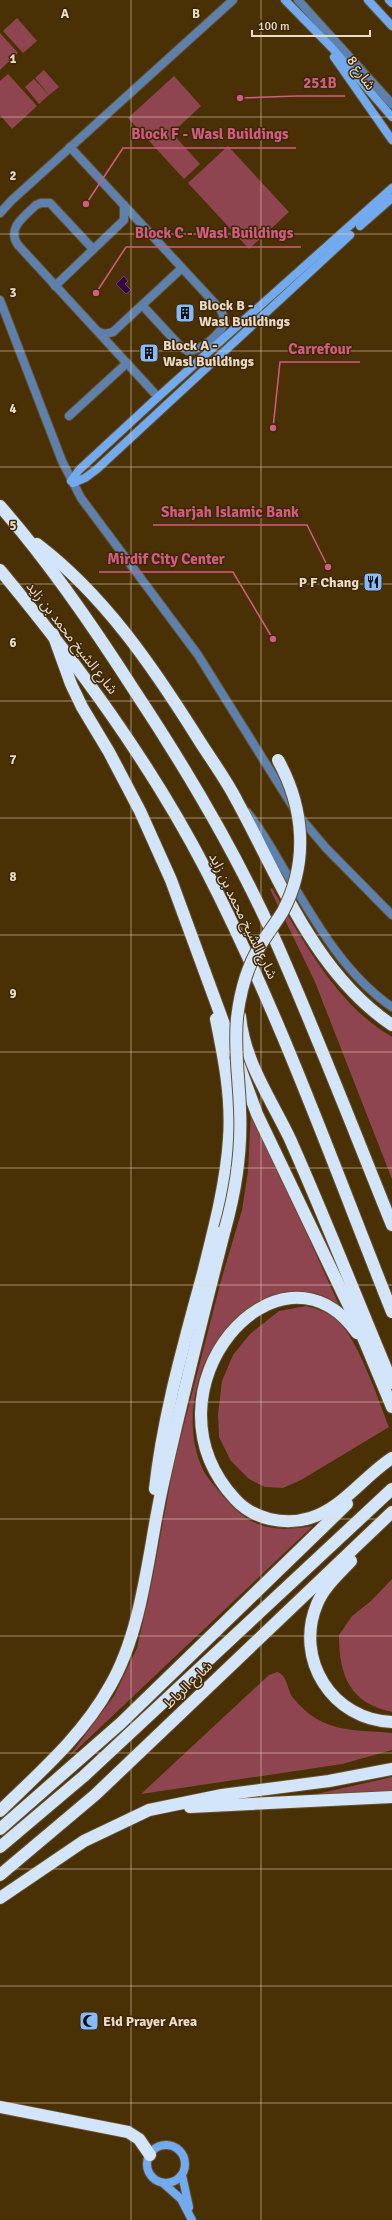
<svg xmlns="http://www.w3.org/2000/svg" width="392" height="2220" font-family="Signika,'Noto Sans Arabic',sans-serif">
<style>
.green{fill:#8f454f}
.water{fill:#330545;stroke:#6a456c}
.lines{fill:none;stroke-linecap:round;stroke-linejoin:round}
.street-casing{stroke:#674f28;stroke-width:10}
.secondary-casing{stroke:#674f28;stroke-width:10}
.highway-casing{stroke:#674f28;stroke-width:14}
.street{stroke:#5d81ac;stroke-width:8}
.secondary{stroke:#71aaef;stroke-width:8}
.highway{stroke:#d3e5fa;stroke-width:12}
.highway-bridge-casing{stroke:#674f28;stroke-width:14;stroke-linecap:butt}
.highway-bridge{stroke:#d3e5fa;stroke-width:12}
.grid{fill:none;stroke:#ecdbc6;stroke-width:1;stroke-opacity:0.55}
.labels{text-anchor:middle;dominant-baseline:central;stroke-width:3;stroke-linejoin:round;paint-order:stroke}
.street-label{font-size:14px;fill:#ecdbc6;stroke:#3c2709}
.poi-label{font-size:14px;font-weight:bold;fill:#ecdbc6;stroke:#3c2709;text-anchor:start}
.grid-label{font-size:13px;text-anchor:middle;font-weight:bold;fill:#ecdbc6;stroke:#3c2709;stroke-width:3;stroke-linejoin:round;paint-order:stroke}
.leader{fill:none;stroke:#d15c80;stroke-width:1.5}
.callout-dot{fill:#d15c80;stroke:#3c2709;stroke-width:1.5}
.callout-label{font-size:15px;text-anchor:middle;font-weight:bold;fill:#d15c80;stroke:#3c2709;stroke-width:3;stroke-linejoin:round;paint-order:stroke}
</style>
<rect width="100%" height="100%" fill="#4a3005"/>
<g class="green">
<polygon points="17,18 37,41 23,53 3,31"/>
<polygon points="0,33 18,53 0,70"/>
<polygon points="44,70 59,87 49,95 35,78"/>
<polygon points="8,74 37,106 12,129 0,115 0,81"/>
<polygon points="174,76 201,106 172,133 200,164 184,179 128,118"/>
<polygon points="34,79 49,95 39,104 25,87"/>
<polygon points="228,146 289,212 249,249 188,183"/>
<path d="M272 888C303 941 338 1006 392 1037V1179L315 982 270 889Z"/>
<path d="M251 1111 339 1305C320 1292 313 1291 291 1293 215 1301 174 1400 201 1465 205 1476 215 1486 222 1495 250 1528 270 1533 313 1526L68 1758 114 1696 137 1648 151 1586 174 1463 222 1277 242 1210 248 1171Z"/>
<path d="M306 1306C318 1309 328 1312 337 1320 358 1339 378 1399 389 1427L301 1480 283 1488 265 1487 249 1479 231 1461 219 1437 218 1414 222 1381 233 1355 250 1334 279 1311Z"/>
<path d="M392 1579V1712C350 1703 339 1676 339 1635L352 1616 371 1601Z"/>
<path d="M277 1672C289 1676 286 1690 294 1699 323 1734 352 1729 392 1733V1750L342 1764 141 1794 269 1675Z"/>
<polygon points="392,1777 392,1792 308,1796"/>
</g>
<polygon class="water" points="124,276 128,281 125,284 131,290 126,294 116,284"/>
<g class="lines">
<defs>
<g id="street">
<polyline points="298,0 392,104"/>
<path d="M70 147 221 310 225 321C222 333 201 351 188 351L180 346 142 305"/>
<polyline points="0,213 12,200 233,0"/>
<path d="M93 249 50 203H41L36 205C25 216 6 228 18 245L158 397"/>
<polyline points="55,286 124,220 124,205"/>
<polyline points="0,300 62,461 81,498 198,655 298,815 326,848 392,915"/>
<polyline points="99,332 105,334 113,332 182,268"/>
<polyline points="69,416 127,363"/>
<path d="M247 812C262 830 273 851 285 871 314 920 345 975 392 1007"/>
</g>
<g id="secondary">
<polyline points="285,0 332,48 392,117"/>
<polyline points="368,0 392,26"/>
<polyline points="389,0 392,3"/>
<polyline points="334,57 392,140"/>
<polyline points="360,226 392,198"/>
<polyline points="71,481 79,470 158,397 392,188"/>
<polyline points="73,483 85,478 97,469 350,235"/>
<circle cx="166" cy="2164" r="19"/>
<polyline points="182,2175 189,2207"/>
<polyline points="163,2183 181,2199 192,2220"/>
</g>
<g id="highway">
<path d="M0 506C50 563 93 626 134 690 187 770 237 854 276 942 317 1035 354 1131 392 1225"/>
<path d="M37 544C104 595 153 667 197 737 210 758 226 779 237 801 280 880 315 973 392 1025"/>
<path d="M0 570C77 663 150 762 206 870 279 1012 333 1164 392 1312"/>
<polyline points="53,634 71,684 82,707 109,752 140,811 171,880 257,1114 357,1323 392,1407"/>
<path d="M240 1016C244 1061 271 1099 290 1139 326 1220 358 1302 392 1383"/>
<path d="M357 1333C280 1225 135 1390 235 1499 253 1519 284 1526 310 1518 342 1509 364 1476 392 1458"/>
<path d="M155 1489C163 1415 184 1344 203 1273 214 1229 226 1184 229 1139 232 1098 224 1058 216 1019"/>
<path d="M351 1561C338 1575 324 1587 317 1604 294 1659 332 1720 392 1722"/>
<polyline points="190,1807 392,1797"/>
<path d="M0 1811C40 1772 83 1735 110 1686 143 1629 148 1552 162 1488 181 1401 203 1315 225 1229"/>
<polyline points="0,1829 121,1723 347,1504"/>
<polyline points="0,1847 84,1776 392,1489"/>
<polyline points="0,1875 95,1795 392,1512"/>
<polyline points="0,1898 84,1841 149,1810 222,1795 329,1781 392,1769"/>
<polyline points="0,2107 128,2132 139,2139 150,2155"/>
</g>
</defs>
<use href="#street" class="street-casing"/>
<use href="#secondary" class="secondary-casing"/>
<use href="#highway" class="highway-casing"/>
<use href="#street" class="street"/>
<use href="#secondary" class="secondary"/>
<use href="#highway" class="highway"/>
<defs>
<path id="highway-bridge" d="M225 1229C236 1190 242 1150 240 1109 239 1079 234 1049 237 1018 240 993 246 968 260 946 267 934 276 923 283 911 309 862 304 807 278 760"/>
</defs>
<use href="#highway-bridge" class="highway-bridge-casing"/>
<use href="#highway-bridge" class="highway-bridge"/>
</g>
<path class="grid" d="M131 0V2220M261 0V2220M0 117H392M0 234H392M0 351H392M0 467H392M0 584H392M0 701H392M0 818H392M0 935H392M0 1052H392M0 1168H392M0 1285H392M0 1402H392M0 1519H392M0 1636H392M0 1753H392M0 1869H392M0 1986H392M0 2103H392"/>
<defs>
<symbol id="building-square" viewBox="-11 -11 22 22"><rect x="-9" y="-9" width="18" height="18" rx="4" fill="#86bbfb" stroke="#3c2709"/><path d="M-4-6H4V6H1V3H-1V6H-4ZM-2.5-4.3h1.7v1.8h-1.7ZM.8-4.3h1.7v1.8H.8ZM-2.5-1h1.7V.8h-1.7ZM.8-1h1.7V.8H.8Z" fill="#111"/></symbol>
<symbol id="restaurant-square" viewBox="-11 -11 22 22"><rect x="-9" y="-9" width="18" height="18" rx="4" fill="#86bbfb" stroke="#3c2709"/><path d="M-5-6h1v4h1v-4h1v4h1v-4h1v5L-1.5 .5V6h-2V.5L-5-1ZM5-6V6H3V1.5H1.5Q1.5-4 5-6Z" fill="#111"/></symbol>
<symbol id="mosque-square" viewBox="-11 -11 22 22"><rect x="-9" y="-9" width="18" height="18" rx="4" fill="#86bbfb" stroke="#3c2709"/><path d="M3.5-4.9A6 6 0 1 0 3.5 4.9A5 5 0 1 1 3.5-4.9Z" fill="#111"/></symbol>
</defs>
<g fill-rule="evenodd">
<use href="#building-square" x="174" y="302" width="22" height="22"/>
<use href="#building-square" x="138" y="342" width="22" height="22"/>
<use href="#restaurant-square" x="362" y="571" width="22" height="22"/>
<use href="#mosque-square" x="78" y="2010" width="22" height="22"/>
</g>
<g class="labels">
<g class="street-label">
<text transform="translate(361 73) rotate(55)">شارع 8</text>
<text transform="translate(72 638) rotate(52)">شارع الشيخ محمد بن زايد</text>
<text transform="translate(243 916) rotate(64)">شارع الشيخ محمد بن زايد</text>
<text transform="translate(188 1685) rotate(-44)">شارع الرباط</text>
</g>
<g class="poi-label">
<text x="199" y="305">Block B -<tspan x="199" dy="16">Wasl Buildings</tspan></text>
<text x="163" y="345">Block A -<tspan x="163" dy="16">Wasl Buildings</tspan></text>
<text x="359" y="582" text-anchor="end">P F Chang</text>
<text x="103" y="2021">Eid Prayer Area</text>
</g>
</g>
<g class="grid-label">
<text x="65" y="18">A</text>
<text x="196" y="18">B</text>
<text x="13" y="63">1</text>
<text x="13" y="180">2</text>
<text x="13" y="297">3</text>
<text x="13" y="413">4</text>
<text x="13" y="530">5</text>
<text x="13" y="647">6</text>
<text x="13" y="764">7</text>
<text x="13" y="881">8</text>
<text x="13" y="998">9</text>
</g>
<path class="leader" d="M240 98L296 96H345M86 204L123 148H296M96 293L126 247H301M273 428L280 362H360M328 567L307 525H153M273 639L233 572H99"/>
<g class="callout-dot">
<circle cx="240" cy="98" r="4"/>
<circle cx="86" cy="204" r="4"/>
<circle cx="96" cy="293" r="4"/>
<circle cx="273" cy="428" r="4"/>
<circle cx="328" cy="567" r="4"/>
<circle cx="273" cy="639" r="4"/>
</g>
<g class="callout-label">
<text x="320" y="88">251B</text>
<text x="210" y="139">Block F - Wasl Buildings</text>
<text x="214" y="238">Block C - Wasl Buildings</text>
<text x="320" y="354">Carrefour</text>
<text x="230" y="517">Sharjah Islamic Bank</text>
<text x="166" y="564">Mirdif City Center</text>
</g>
<path d="M252 30v6h118v-6" fill="none" stroke="#ecdbc6" stroke-width="2"/>
<text x="258" y="30" font-size="12" fill="#ecdbc6" stroke="#3c2709" stroke-width="3" paint-order="stroke">100 m</text>
</svg>
